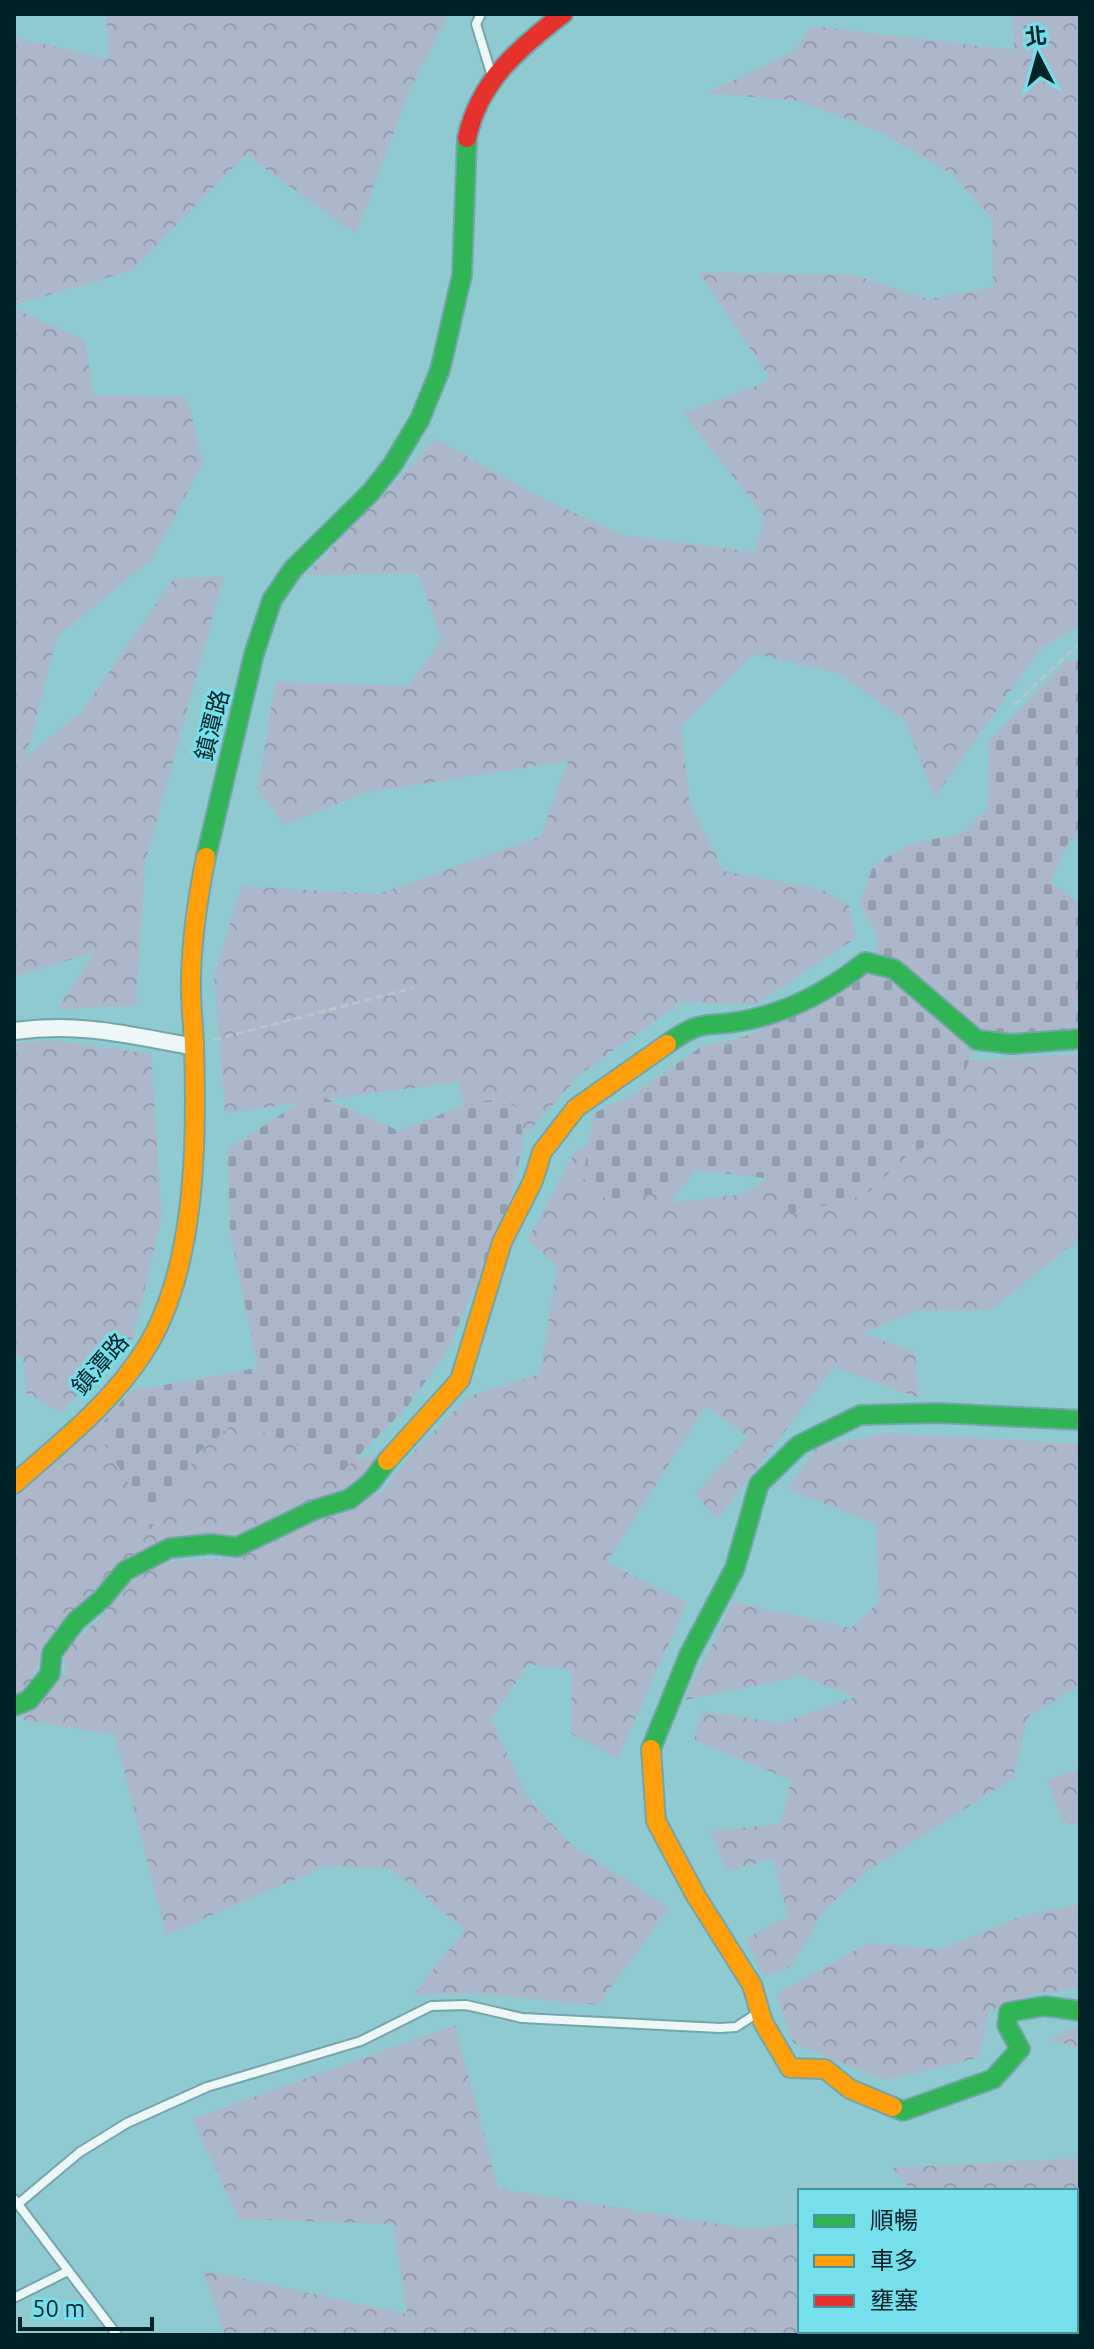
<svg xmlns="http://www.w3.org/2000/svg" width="1094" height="2349" font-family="Ubuntu,'Noto Sans TC',sans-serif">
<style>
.forest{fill:url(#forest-crowns)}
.cemetery{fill:url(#cemetery-stones)}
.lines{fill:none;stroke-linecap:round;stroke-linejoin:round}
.lane-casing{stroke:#74a5aa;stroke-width:12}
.street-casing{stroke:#74a5aa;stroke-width:20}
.fast-casing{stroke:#74a5aa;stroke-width:22}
.slow-casing{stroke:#74a5aa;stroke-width:22}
.jam-casing{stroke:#74a5aa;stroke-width:22}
.path{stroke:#b5c7c8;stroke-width:3;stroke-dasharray:8 4;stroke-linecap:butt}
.lane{stroke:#eef7f8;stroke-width:8}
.street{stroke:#eef7f8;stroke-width:16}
.fast{stroke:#30b455;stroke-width:18}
.slow{stroke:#ff9f0a;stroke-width:18}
.jam{stroke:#e5322d;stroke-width:18}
.labels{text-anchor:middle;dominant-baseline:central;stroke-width:6;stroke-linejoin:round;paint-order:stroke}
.street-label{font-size:24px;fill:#002327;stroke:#75e0ec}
</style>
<defs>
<pattern id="forest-crowns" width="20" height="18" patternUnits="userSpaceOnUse" patternTransform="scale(2)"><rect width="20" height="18" fill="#adb7ca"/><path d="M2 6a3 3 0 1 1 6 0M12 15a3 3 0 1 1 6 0" fill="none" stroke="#939dae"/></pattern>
<pattern id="cemetery-stones" width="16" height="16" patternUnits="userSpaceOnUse" patternTransform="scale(2)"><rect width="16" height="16" fill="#adb7ca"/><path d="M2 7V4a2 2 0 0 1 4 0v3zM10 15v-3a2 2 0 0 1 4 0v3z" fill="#939dae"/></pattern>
</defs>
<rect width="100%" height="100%" fill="#90cad1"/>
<g class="forest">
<polygon points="106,14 449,14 409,92 356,234 246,155 131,271 14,305 16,38 109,59"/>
<polygon points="1013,14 1080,14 1080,626 1041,648 935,797 904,720 838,673 754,654 681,726 690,804 724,871 821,889 849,905 856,938 754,1005 682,1002 583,1072 483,1180 458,1082 225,1113 214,977 241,886 378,894 540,837 568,761 364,793 285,825 258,790 275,682 409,686 441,640 418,573 306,575 436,439 536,495 622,535 756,552 764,516 683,413 771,380 699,272 855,275 927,299 993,287 992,218 950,173 879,131 798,101 707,93 794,51 812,26 1014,50"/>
<polygon points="14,308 85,341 94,395 187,397 203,462 153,558 57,637 26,758 83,710 173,579 224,576 145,863 136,1006 57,1009 94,953 14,976"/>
<polygon points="50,1040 151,1054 162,1217 133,1339 61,1412 26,1393 23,1358 14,1353 14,1044"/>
<polygon points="1080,1054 1080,1238 991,1310 917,1311 862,1333 915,1352 919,1398 834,1367 717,1520 695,1494 748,1437 706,1406 607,1562 687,1603 618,1758 571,1734 571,1671 529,1664 491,1719 527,1797 573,1846 669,1908 598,2005 475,1993 413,1995 465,1930 391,1869 326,1866 166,1935 115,1735 19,1719 66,1672 63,1652 103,1615 126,1586 156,1562 228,1558 383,1491 414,1451 469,1396 540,1374 557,1266 528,1240 574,1153 704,1073 741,1115 669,1203 744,1194 941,1062"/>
<polygon points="110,1407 140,1453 152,1505 224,1427 263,1420 337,1463 381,1454 356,1484 237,1534 164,1540 91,1594 39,1661 27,1692 14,1697 14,1493"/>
<polygon points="887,1433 1080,1444 1080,1685 1028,1717 1013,1778 869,1870 823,1912 791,1967 764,1976 745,1939 788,1917 773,1859 727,1871 710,1831 781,1824 791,1780 694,1740 702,1711 781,1723 855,1697 801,1676 685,1700 733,1602 851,1628 879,1602 876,1524 787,1489 817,1447"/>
<polygon points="1080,1769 1080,1824 1063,1823 1047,1780"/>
<polygon points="1080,1904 1080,1989 1036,1993 989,2011 979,2058 884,2080 793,2043 776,1994 868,1943 942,1949 1022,1916"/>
<polygon points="455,2025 498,2188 749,2229 800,2224 800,2331 967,2331 973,2335 225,2335 203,2270 407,2314 393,2224 239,2219 192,2119"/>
<polygon points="1069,2029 1080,2029 1080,2048 1050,2040"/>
<polygon points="1080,2158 1080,2335 981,2335 984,2331 1076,2331 1076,2191 912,2191 892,2168"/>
</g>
<g class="cemetery">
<polygon points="1080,659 1080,834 1068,843 1051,882 1080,905 1080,1004 1073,1006 1080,1014 1080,1052 1075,1040 977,1040 959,1087 958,1135 911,1152 866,1195 790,1214 777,1179 691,1170 663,1192 609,1202 583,1178 594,1113 633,1095 702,1046 744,1037 788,1018 868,973 879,940 860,903 873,866 910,844 963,833 988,808 989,741 1066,661"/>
<polygon points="314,1093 399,1131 472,1102 504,1099 520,1110 523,1143 510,1204 448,1350 407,1407 339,1475 300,1446 236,1422 198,1453 150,1530 136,1496 96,1430 131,1391 258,1368 230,1232 228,1149"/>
</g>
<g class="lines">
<defs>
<g id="lane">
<polyline points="481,14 476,24 491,73"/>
<polyline points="14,2199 117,2335"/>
<polyline points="18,2204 80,2152 127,2123 207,2087 361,2041 431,2006 466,2005 522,2018 720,2028 736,2027 756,2014"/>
<polyline points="14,2298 68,2271"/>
</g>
<path id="street" d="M14 1031C82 1022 128 1035 195 1047"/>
<g id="fast">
<polyline points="206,857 254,654 272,600 293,569 371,492 393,464 420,419 440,370 462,275 467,138"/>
<path d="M667 1044C704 1018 702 1028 742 1021 787 1013 830 990 865 962L894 969 977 1040 1011 1044 1080 1039"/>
<polyline points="14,1706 29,1700 50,1674 52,1653 76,1621 103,1598 125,1571 170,1548 211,1544 237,1547 314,1510 350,1499 371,1482 387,1461"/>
<polyline points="651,1749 689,1655 735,1568 759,1484 799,1445 860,1415 939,1413 1080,1420"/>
<polyline points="893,2107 903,2111 993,2079 1020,2049 1007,2025 1009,2012 1045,2006 1080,2011"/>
</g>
<g id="slow">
<polyline points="387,1461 460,1380 502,1242 533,1181 542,1152 576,1108 667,1044"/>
<path d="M14 1484C60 1443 112 1403 145 1350 197 1268 197 1138 194 1043 193 1021 190 999 191 977 192 936 198 896 206 857"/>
<polyline points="651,1749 656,1821 696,1896 752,1985 763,2022 790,2068 825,2069 850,2089 893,2107"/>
</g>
<path id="jam" d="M467 138C479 81 519 48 563 14"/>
</defs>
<use href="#lane" class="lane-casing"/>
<use href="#street" class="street-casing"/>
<use href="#fast" class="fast-casing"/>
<use href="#slow" class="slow-casing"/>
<use href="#jam" class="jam-casing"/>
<g class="path">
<polyline points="1014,705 1080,643"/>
<polyline points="213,1040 413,988"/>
</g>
<use href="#lane" class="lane"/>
<use href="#street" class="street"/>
<use href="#fast" class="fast"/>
<use href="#slow" class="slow"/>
<use href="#jam" class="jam"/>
</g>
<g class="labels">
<g class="street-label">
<text transform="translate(212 725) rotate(-76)">鎮潭路</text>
<text transform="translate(100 1364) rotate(-49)">鎮潭路</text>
</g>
</g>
<rect width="1094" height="2349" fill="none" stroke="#002327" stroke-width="32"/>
<rect x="798" y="2189" width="280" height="144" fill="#75e0ec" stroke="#46949d" stroke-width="2"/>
<rect x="814" y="2215" width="40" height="12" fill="#30b455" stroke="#46949d" stroke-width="2"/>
<text x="870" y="2229" font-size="24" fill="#002327">順暢</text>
<rect x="814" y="2255" width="40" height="12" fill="#ff9f0a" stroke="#46949d" stroke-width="2"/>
<text x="870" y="2269" font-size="24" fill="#002327">車多</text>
<rect x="814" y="2295" width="40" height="12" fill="#e5322d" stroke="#46949d" stroke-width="2"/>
<text x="870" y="2309" font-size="24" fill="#002327">壅塞</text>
<g transform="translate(1038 56) rotate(354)" stroke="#75e0ec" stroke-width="6" paint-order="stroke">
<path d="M0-6L14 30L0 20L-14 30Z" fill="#002327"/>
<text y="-12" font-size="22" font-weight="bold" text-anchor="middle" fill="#002327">北</text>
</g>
<path d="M20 2317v12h132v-12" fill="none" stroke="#002327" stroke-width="4"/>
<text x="32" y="2317" font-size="24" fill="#002327" stroke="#75e0ec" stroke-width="6" paint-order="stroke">50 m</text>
</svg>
